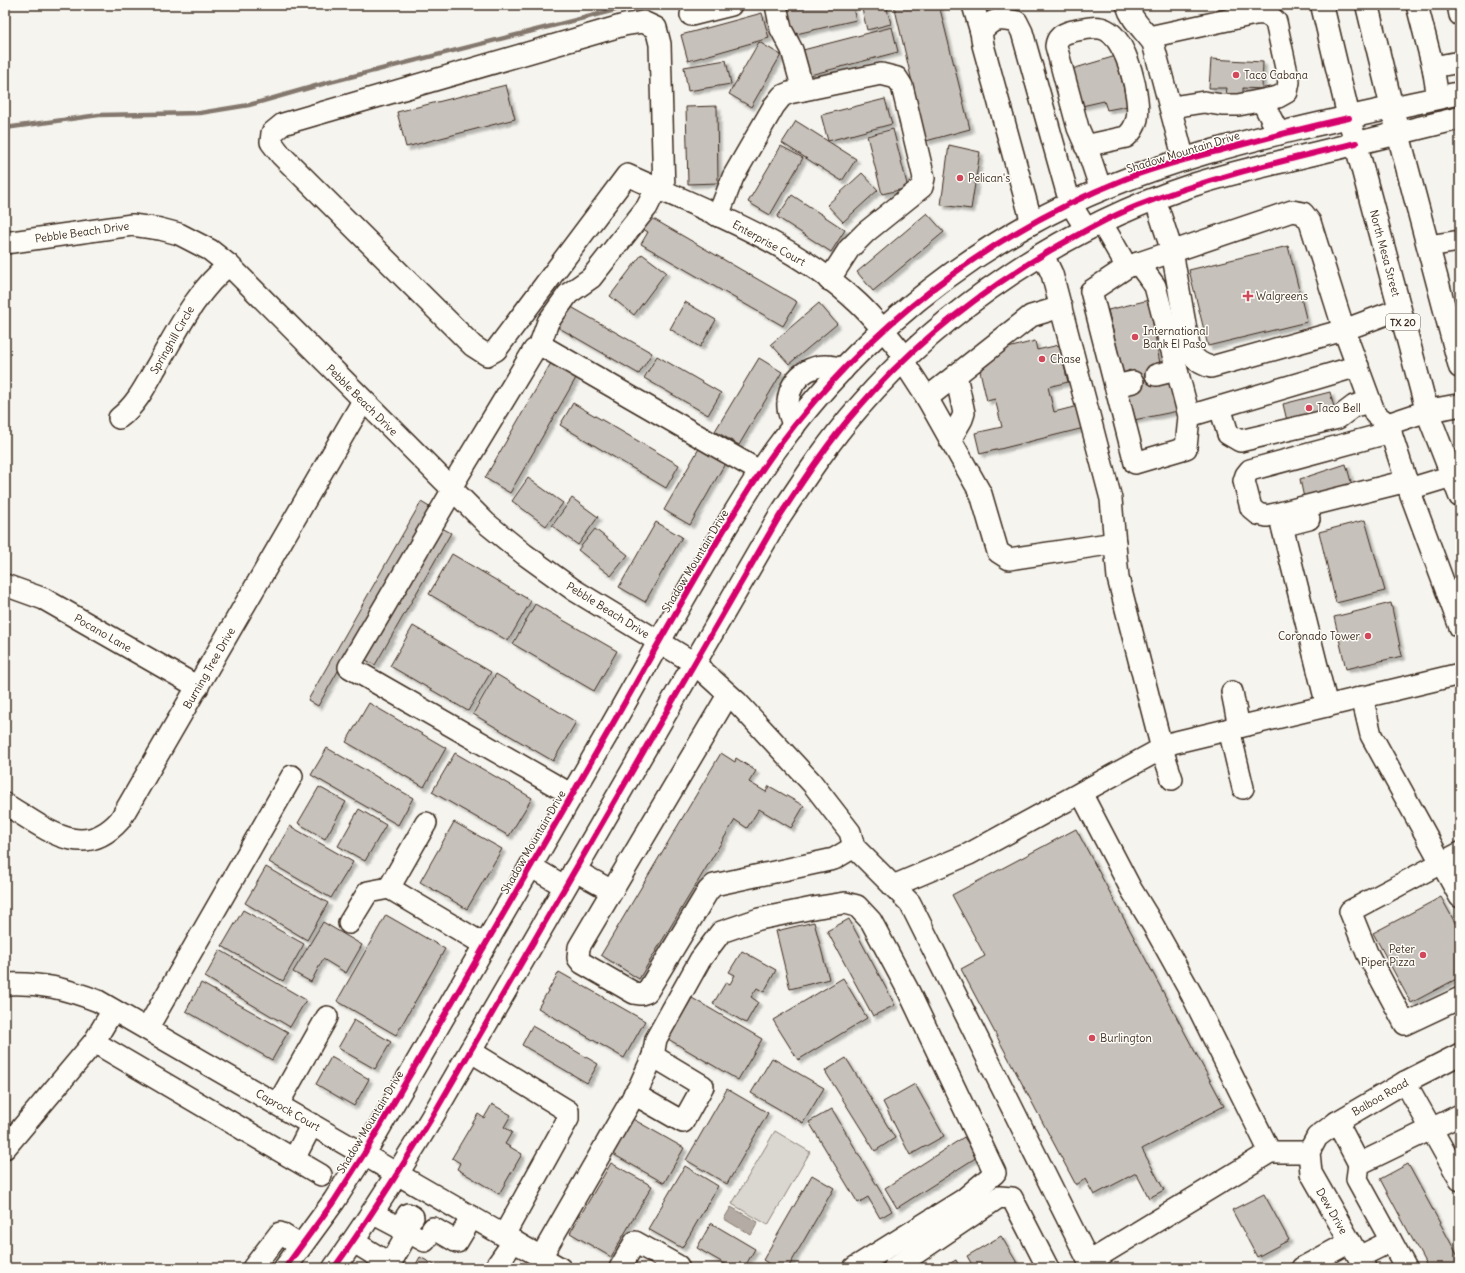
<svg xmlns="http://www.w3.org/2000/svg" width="1465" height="1273" font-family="Delius,sans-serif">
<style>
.green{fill:#dad6d0;stroke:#8a8077}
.water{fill:#b4aca4;stroke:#84786e}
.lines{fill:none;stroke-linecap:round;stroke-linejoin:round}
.stream{stroke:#84786e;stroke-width:4.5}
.building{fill:#c7c1bb;stroke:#3b2a1e;filter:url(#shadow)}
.minor-casing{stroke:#3b2a1e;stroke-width:24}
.major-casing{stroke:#3b2a1e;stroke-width:25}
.minor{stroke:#fdfcf7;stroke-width:21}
.major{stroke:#fdfcf7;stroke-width:22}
.cycleway-casing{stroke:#fdfcf7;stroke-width:8}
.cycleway{stroke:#d6006c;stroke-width:6}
.poi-dot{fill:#d1495b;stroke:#fdfcf7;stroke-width:1.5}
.labels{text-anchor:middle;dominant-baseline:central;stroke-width:3;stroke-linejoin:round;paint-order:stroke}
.shield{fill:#fdfcf7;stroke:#75695f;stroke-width:1}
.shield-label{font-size:10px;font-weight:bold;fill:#3b2a1e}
.poi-label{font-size:11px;fill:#3b2a1e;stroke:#fdfcf7;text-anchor:start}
.street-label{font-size:11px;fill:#3b2a1e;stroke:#fdfcf7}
</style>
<defs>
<filter id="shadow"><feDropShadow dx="3.5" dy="3.5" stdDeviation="1" flood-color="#0004"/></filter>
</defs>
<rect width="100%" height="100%" fill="#f5f4ee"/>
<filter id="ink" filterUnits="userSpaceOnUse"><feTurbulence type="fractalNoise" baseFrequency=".025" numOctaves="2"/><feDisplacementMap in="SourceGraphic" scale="8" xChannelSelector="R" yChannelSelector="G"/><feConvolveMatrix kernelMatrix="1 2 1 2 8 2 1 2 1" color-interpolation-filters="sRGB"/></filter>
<g filter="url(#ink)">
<polygon class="green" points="775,1131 810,1152 768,1225 732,1204"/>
<polygon class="water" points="731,1207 758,1222 751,1235 724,1219"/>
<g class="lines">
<polyline class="stream" points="5,128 99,115 200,113 249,105 326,83 635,5"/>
</g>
<g class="building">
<polygon points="807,5 852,5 856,20 792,35 787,10"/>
<polygon points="861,5 886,5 891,24 867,30"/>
<polygon points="894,5 939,5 970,129 926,141"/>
<polygon points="762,13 769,38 688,61 681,35"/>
<polygon points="892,27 898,52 810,75 803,50"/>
<polygon points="759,42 781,55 751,107 729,94"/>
<polygon points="1116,56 1128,106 1107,110 1104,101 1082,106 1072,69"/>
<polygon points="1211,59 1263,62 1262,89 1243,88 1243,96 1226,95 1227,88 1209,88"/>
<polygon points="726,60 731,84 688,91 684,67"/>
<polygon points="506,85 515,119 406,147 397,112"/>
<polygon points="885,99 892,124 828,141 821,115"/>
<polygon points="717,106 718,183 688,184 686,107"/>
<polygon points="796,121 856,159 842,181 782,143"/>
<polygon points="893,129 908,188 882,194 867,136"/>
<polygon points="949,145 980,152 971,209 941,205"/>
<polygon points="781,146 803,158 770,215 748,202"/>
<polygon points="862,173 878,190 843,222 827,205"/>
<polygon points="792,195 845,230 831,252 777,217"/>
<polygon points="927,213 944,232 873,291 857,272"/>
<polygon points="650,217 797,302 783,326 641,244 648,232 643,229"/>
<polygon points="1288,246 1307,322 1208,346 1189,270"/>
<polygon points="642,254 666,272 634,315 610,296"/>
<polygon points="1149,300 1160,364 1159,385 1171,383 1178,411 1129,421 1122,394 1136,390 1130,370 1123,373 1108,310"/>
<polygon points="685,302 716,320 700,347 670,329"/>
<polygon points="819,303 837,324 789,364 771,344"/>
<polygon points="566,304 652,353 639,374 554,325"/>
<polygon points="1035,341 1037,350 1059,345 1068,382 1048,387 1054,412 1078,406 1084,428 980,454 975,433 1002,427 995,399 987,401 980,371 1008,348"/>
<polygon points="657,356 721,393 708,415 644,378"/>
<polygon points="759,358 782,372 739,445 715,431"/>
<polygon points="551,363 576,378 510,493 485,478"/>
<polygon points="1330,392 1335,411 1288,425 1283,404"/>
<polygon points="573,403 679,465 666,488 560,425"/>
<polygon points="701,445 727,460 690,525 664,510"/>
<polygon points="1346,464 1353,489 1305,503 1300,479"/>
<polygon points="528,478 563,503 546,526 512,501"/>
<polygon points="572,498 598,517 578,545 552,526"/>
<polygon points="421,502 431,508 318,706 308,700"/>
<polygon points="1365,520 1385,591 1336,603 1319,532"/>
<polygon points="656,522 682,537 645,602 619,587"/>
<polygon points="440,527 451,533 375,665 364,659"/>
<polygon points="595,529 628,555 611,576 578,550"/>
<polygon points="452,554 531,601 508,641 429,594"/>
<polygon points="1391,603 1402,656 1346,669 1334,617"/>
<polygon points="535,604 617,651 594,691 513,644"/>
<polygon points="413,626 491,672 468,711 390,666"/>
<polygon points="496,674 576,722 553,761 473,714"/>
<polygon points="369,703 446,748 424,787 346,742"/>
<polygon points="327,748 413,798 398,825 311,775"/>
<polygon points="455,753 532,798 509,836 432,792"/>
<polygon points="721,753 735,762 736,758 756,771 749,782 766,792 769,786 804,806 791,828 759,809 747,828 735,820 639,979 601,955"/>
<polygon points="319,787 346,802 325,839 298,823"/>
<polygon points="359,809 386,825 365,861 338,846"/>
<polygon points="454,822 502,849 467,909 420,882"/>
<polygon points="290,826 353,862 331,898 269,862"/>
<polygon points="1076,829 1224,1106 1142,1149 1164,1190 1149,1198 1136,1173 1094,1195 1085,1179 1076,1185 961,969 985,956 952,895"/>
<polygon points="266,867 328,903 307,940 245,903"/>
<polygon points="1441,897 1460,932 1460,977 1411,1003 1373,933"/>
<polygon points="243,910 304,944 283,981 222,946"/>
<polygon points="386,915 445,949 396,1035 337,1001"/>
<polygon points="849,919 895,1005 873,1016 827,931"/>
<polygon points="323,922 362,945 346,973 323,959 311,982 293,972"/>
<polygon points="814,922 829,979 790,989 776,931"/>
<polygon points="220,950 306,1000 290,1027 205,977"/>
<polygon points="742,951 776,970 764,992 757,988 751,997 758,1002 746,1023 713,1004 726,982 730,984 735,975 729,972"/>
<polygon points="559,972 645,1021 624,1058 538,1008"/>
<polygon points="843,978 867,1018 798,1060 773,1020"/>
<polygon points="201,983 288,1032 272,1060 186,1011"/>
<polygon points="692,998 762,1039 738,1080 668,1039"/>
<polygon points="354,1020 391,1042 375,1069 338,1048"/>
<polygon points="532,1026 598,1064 587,1083 522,1045"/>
<polygon points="331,1057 369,1079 354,1106 316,1084"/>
<polygon points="772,1058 824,1088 803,1123 751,1093"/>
<polygon points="846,1058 895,1138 875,1151 825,1071"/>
<polygon points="915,1084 944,1136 910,1155 883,1102"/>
<polygon points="727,1089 768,1113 727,1184 686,1160"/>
<polygon points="492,1104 511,1115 504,1127 512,1132 505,1144 522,1154 499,1194 457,1169 460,1163 452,1158 478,1114 484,1118"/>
<polygon points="832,1109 892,1211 880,1218 868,1197 858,1203 809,1122"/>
<polygon points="631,1118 684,1148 664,1183 611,1153"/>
<polygon points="964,1137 977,1157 897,1208 885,1188"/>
<polygon points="611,1163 652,1186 611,1257 570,1233"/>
<polygon points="1408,1164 1460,1260 1459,1268 1428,1268 1380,1179"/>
<polygon points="685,1166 718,1186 682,1248 648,1229"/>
<polygon points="812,1175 834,1188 788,1268 776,1268 763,1260"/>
<polygon points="1264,1194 1289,1240 1257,1257 1232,1210"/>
<polygon points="711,1223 755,1249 744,1268 732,1268 697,1248"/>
<polygon points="1001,1236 1020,1268 974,1268 967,1256"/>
<polygon points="420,1257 440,1268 414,1268"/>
<polygon points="956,1260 960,1268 942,1268"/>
</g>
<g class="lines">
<defs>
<g id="minor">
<polyline points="776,5 781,29 792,50 803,90"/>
<polyline points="973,5 981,32"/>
<path d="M1127 5C1131 20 1144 30 1153 43L1184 160"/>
<polyline points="1417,5 1433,67"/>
<polyline points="1458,5 1460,15"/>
<polyline points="691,15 731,5"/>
<path d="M1149 37 1255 14C1265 13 1269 14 1276 22L1289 82 1287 92 1278 97 1238 105H1222L1204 102 1172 107"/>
<polyline points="1438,98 1433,67 1460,62"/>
<polyline points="1262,101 1279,134"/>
<path d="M1085 146 1126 137C1132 132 1135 127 1137 119 1141 98 1127 40 1106 30 1096 25 1084 29 1073 31 1064 33 1057 36 1056 46L1078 128 1088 151 1101 190"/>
<path d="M664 192 660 44 656 28 643 22 624 25 283 124 272 133 271 142 281 155 473 346 487 355 496 350 627 175C705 210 795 243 858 303 876 320 891 339 906 358"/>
<path d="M1155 199 1172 251 1190 352C1196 361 1201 364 1211 367L1344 330 1400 309"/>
<polyline points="718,216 733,177 774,106 782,96 789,93 881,74 897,78 902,86 924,178 922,187 866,232 849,249 829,280"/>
<polyline points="1101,222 1127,267 1292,211 1303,213 1310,222 1344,330 1375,414 1388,424 1411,495 1460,627"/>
<path d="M1032 223 983 45 981 32C992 18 1000 18 1017 22L1022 32 1070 203 1086 229"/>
<polyline points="5,243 132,225 160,229 179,234 210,250 229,265 486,523 524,554 574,590 694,663 737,702 812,783 850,832 854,847 910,903 1089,1262 1270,1152 1309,1152"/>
<polyline points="1428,246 1460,241"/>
<polyline points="1043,255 1052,274 1111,499 1118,578 1162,749 1172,779"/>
<polyline points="1127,267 1091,291 1135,463 1186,448 1189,416 1155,286 1138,263"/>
<polyline points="539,347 544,347 761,472"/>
<polyline points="903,361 927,398 1031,316 1061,307"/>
<polyline points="1156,375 1176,370"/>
<polyline points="1115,386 1133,382"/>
<polyline points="927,398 981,494 998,552 1009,559 1115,543"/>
<polyline points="1220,407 1228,434 1240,441 1338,418 1354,406 1370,402"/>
<polyline points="1189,416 1358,366"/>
<path d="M119 418C136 405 145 387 155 369 177 332 195 292 229 265"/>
<polyline points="1388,424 1427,411"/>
<path d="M794 427C791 419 787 410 788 402 790 374 818 358 843 370"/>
<polyline points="1391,432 1250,470 1246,475 1244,481 1251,508 1258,514 1267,516 1407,481"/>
<polyline points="950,440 962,419 964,413 956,375"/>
<polyline points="450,489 534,350 539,347 548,322 568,294 591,278 647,207 656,189"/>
<polyline points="1409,489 1452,476"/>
<polyline points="452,491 349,667 572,795"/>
<polyline points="1309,519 1282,526 1327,706"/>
<polyline points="5,585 44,599 198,687"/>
<polyline points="1232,692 1239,727"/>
<polyline points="728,695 579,947 578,958 582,963 634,993 641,994 647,992 708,891 714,885 834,859 854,847"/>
<polyline points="1362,697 1371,735 1460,897"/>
<polyline points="1229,729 1243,788"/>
<polyline points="1081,793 1131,889 1153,925 1192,995 1270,1152"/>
<path d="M5 804C44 827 82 863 120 820L363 401"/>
<polyline points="426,823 389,888 485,945"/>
<polyline points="1460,853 1350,911 1367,953 1405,1024 1460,998"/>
<polyline points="530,866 564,886"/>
<polyline points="574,870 612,891"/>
<polyline points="893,886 969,854 1172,743 1460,674"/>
<polyline points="349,923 368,892 389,888"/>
<path d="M5 984C39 982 67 989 98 1001L560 1268"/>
<polyline points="147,1029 292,776"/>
<polyline points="94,1042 321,1175"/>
<polyline points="470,1051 568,1111 568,1119 504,1235"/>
<polyline points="1405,1082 1460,1180"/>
<polyline points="634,1094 683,1122 703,1086 653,1056"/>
<polyline points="278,1104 327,1017"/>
<polyline points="1337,1122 1359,1164"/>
<polyline points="5,1148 94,1042 113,1010"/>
<polyline points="294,1159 312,1124"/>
<polyline points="372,1213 425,1241 433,1228 457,1242 472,1217"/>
<polyline points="400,1227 408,1214 413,1217"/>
<polyline points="354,1242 390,1264 408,1232"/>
<polyline points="541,1257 640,1085 653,1056 656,1039 700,960 721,932 759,919 813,908 845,903 857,906 871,921 909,992 995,1173 963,1200 854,1268"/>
<polyline points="1359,1257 1391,1241"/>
<polyline points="253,1268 280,1233 301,1246"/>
<polyline points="495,1268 514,1241"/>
<polyline points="620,1268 635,1242 678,1266 676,1268"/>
<polyline points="894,1268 999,1197 1012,1198 1048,1268"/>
<polyline points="1302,1268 1350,1242"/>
<polyline points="1365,1268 1311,1173 1309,1152 1317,1137 1337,1122 1405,1082 1460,1054"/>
<polyline points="1406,1268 1357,1179 1359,1164 1460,1115"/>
</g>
<g id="major">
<polyline points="1322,5 1349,118 1427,411 1460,496"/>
<polyline points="1367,5 1398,133 1460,367"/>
<polyline points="1427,411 1460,405"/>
<path d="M285 1268 334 1201 364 1154C444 1016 523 878 603 741 642 673 679 604 720 537 738 507 756 477 776 449 842 358 931 279 1028 225 1160 151 1314 126 1460 93"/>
<path d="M334 1268C369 1220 400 1170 431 1119L779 517C804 479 829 441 859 407 945 307 1067 226 1193 185 1232 172 1273 164 1313 154 1362 142 1411 130 1460 118"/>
</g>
</defs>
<use href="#minor" class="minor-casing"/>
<use href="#major" class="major-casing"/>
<use href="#minor" class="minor"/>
<use href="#major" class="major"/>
<defs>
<g id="cycleway">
<path d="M285 1268 334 1201 364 1154C448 1009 533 864 616 718 651 657 685 595 721 535 739 505 757 475 778 447 866 328 987 234 1125 179 1157 166 1191 158 1225 149 1266 138 1307 127 1349 118"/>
<path d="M334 1268C369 1220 400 1170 431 1119L779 517C804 479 829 441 859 407 913 344 980 292 1051 250 1079 234 1107 218 1137 206 1208 178 1282 161 1356 143"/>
</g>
</defs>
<use href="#cycleway" class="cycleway-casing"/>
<use href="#cycleway" class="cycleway"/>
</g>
</g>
<g class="poi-dot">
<circle cx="1236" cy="75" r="4"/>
<circle cx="960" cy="178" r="4"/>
<path d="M1246 290h4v4h4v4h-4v4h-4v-4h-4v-4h4z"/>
<circle cx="1135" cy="337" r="4"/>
<circle cx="1042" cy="359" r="4"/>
<circle cx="1309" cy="408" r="4"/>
<circle cx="1368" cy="636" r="4"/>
<circle cx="1423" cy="955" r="4"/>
<circle cx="1092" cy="1038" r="4"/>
</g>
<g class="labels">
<rect class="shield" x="1386" y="314" width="34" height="16" rx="3"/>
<g class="shield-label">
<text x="1403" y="322">TX 20</text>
</g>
<g class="poi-label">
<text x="1244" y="75">Taco Cabana</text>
<text x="968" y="178">Pelican's</text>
<text x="1256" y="296">Walgreens</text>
<text x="1143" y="331">International<tspan x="1143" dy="13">Bank El Paso</tspan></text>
<text x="1050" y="359">Chase</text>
<text x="1317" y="408">Taco Bell</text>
<text x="1360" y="636" text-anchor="end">Coronado Tower</text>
<text x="1415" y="949" text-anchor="end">Peter<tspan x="1415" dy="13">Piper Pizza</tspan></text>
<text x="1100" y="1038">Burlington</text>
</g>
<g class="street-label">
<text transform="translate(1183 152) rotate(-17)">Shadow Mountain Drive</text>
<text transform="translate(82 232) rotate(-8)">Pebble Beach Drive</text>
<text transform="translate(769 243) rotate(29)">Enterprise Court</text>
<text transform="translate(1385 253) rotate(75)">North Mesa Street</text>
<text transform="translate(172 340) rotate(-60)">Springhill Circle</text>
<text transform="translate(362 400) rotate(45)">Pebble Beach Drive</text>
<text transform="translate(695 561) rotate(-59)">Shadow Mountain Drive</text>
<text transform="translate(608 610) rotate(32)">Pebble Beach Drive</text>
<text transform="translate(103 633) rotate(30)">Pocano Lane</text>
<text transform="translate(209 668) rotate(-60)">Burning Tree Drive</text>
<text transform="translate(533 842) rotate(-60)">Shadow Mountain Drive</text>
<text transform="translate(1380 1097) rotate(-30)">Balboa Road</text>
<text transform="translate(288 1110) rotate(30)">Caprock Court</text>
<text transform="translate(370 1122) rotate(-59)">Shadow Mountain Drive</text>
<text transform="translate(1332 1211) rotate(60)">Dew Drive</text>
</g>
</g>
<rect width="1465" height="1273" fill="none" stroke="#fdfcf7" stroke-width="20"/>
<rect x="10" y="10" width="1445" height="1253" fill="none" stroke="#3b2a1e" stroke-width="1.5" filter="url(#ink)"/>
</svg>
